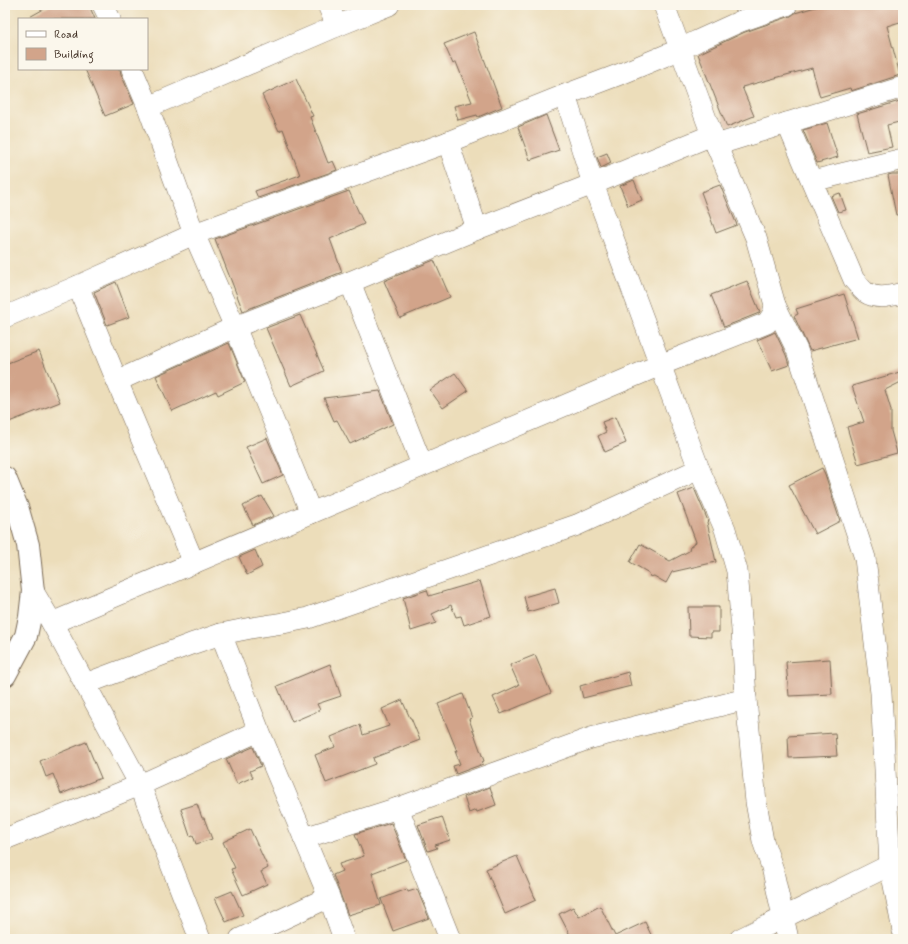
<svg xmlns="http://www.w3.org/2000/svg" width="908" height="944" font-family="Mynerve,sans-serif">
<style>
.building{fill:#d2a48a}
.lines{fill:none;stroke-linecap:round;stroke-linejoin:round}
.minor-casing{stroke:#796955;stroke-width:22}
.tertiary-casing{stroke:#796955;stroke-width:24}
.minor{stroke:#fff;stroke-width:21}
.tertiary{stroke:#fff;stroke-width:22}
</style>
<rect width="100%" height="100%" fill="#fbf7ec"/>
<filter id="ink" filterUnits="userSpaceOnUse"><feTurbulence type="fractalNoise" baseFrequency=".025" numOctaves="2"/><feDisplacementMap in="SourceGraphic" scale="8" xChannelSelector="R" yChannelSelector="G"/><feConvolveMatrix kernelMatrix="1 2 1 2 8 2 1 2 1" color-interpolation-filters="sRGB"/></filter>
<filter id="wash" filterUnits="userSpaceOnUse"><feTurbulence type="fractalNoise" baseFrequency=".012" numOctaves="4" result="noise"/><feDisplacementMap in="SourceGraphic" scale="16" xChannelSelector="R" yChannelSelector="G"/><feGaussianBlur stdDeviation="0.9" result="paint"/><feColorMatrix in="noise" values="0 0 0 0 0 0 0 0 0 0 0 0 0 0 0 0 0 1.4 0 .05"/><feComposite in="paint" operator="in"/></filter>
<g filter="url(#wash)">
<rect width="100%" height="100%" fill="#ecddba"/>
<g id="blocks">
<g class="building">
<polygon points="51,5 89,5 95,19 26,19"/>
<polygon points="822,5 903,5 903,21 887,26 900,75 851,91 850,88 820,97 812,68 742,87 754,116 727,127 698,54 745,32 791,16 795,13"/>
<polygon points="474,32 502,107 478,117 477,115 458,120 454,106 472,102 456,62 453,64 444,44"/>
<polygon points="85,69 120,69 121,74 134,104 105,116"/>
<polygon points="296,79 313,116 310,117 328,163 333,161 337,170 258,198 255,191 300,175 283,129 279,131 262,95"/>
<polygon points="903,100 903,121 887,125 892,147 867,152 857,114"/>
<polygon points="546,115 559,150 530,160 518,127"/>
<polygon points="827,123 838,157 817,163 803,130"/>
<polygon points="607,153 611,163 601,168 597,157"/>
<polygon points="892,174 903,174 903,214 896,215 888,175"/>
<polygon points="634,180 642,200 628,206 620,186"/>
<polygon points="720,185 737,225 716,233 701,192"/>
<polygon points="349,191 364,224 330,239 342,272 243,311 215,239"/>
<polygon points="840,193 846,210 838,212 831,196"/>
<polygon points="434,260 450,297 400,318 384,281"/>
<polygon points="747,281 760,312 759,313 724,327 711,295"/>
<polygon points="116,282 129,317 107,325 94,292"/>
<polygon points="844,294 858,338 810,351 794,316 798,314 796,309"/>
<polygon points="300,315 324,371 291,386 266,328"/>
<polygon points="775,332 786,355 789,365 772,371 757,340 771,334"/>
<polygon points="229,343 245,382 218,395 216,391 172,411 156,376"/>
<polygon points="39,351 60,402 9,422 5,413 5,364"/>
<polygon points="903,371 903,381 885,390 891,410 891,431 897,453 858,464 847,427 864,422 852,386"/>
<polygon points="455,373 468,391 443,408 430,390"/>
<polygon points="380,391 393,424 350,444 337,420 334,421 324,398"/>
<polygon points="615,417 626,443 605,452 598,436 606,432 602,422"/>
<polygon points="267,438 283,475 263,484 246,447"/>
<polygon points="822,468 825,474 840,521 815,534 789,485"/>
<polygon points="694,488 708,521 707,522 716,562 672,572 666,583 654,576 650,577 649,573 630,562 640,544 670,561 689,551 690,547 696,542 678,494"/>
<polygon points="262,496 274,516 253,525 243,506"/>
<polygon points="255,550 262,567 247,575 239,557"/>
<polygon points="480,581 491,616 464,625 461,616 456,617 451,605 432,614 436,623 411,631 403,598 427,590 429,596"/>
<polygon points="555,588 559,603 528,612 524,597"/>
<polygon points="688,607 719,607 719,632 711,632 711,637 689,636"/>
<polygon points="535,655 551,693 501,714 493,697 519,685 510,665"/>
<polygon points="830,659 832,694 789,696 786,662"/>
<polygon points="330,664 341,696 317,704 320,710 292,722 277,686"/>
<polygon points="628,672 631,686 583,698 580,686"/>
<polygon points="463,694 472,718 469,719 484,761 482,762 483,764 456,774 453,766 460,764 455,751 457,751 438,704"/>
<polygon points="402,700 410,718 411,718 420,740 373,758 375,764 326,783 315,755 335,747 331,737 360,725 363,735 389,726 382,709"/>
<polygon points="835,733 837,756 789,758 788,736"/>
<polygon points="86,742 101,778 61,794 53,774 46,777 40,761"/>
<polygon points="253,747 261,766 250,771 253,777 237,784 226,759"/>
<polygon points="490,787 496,805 477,812 476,810 469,813 464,797"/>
<polygon points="197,804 202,818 204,818 212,839 196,844 193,835 190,836 181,809"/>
<polygon points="442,817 450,840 435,845 437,848 428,851 418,825"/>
<polygon points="391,823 406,860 372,873 381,905 348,915 333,875 342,871 339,864 364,856 355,834"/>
<polygon points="250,829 268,868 261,872 267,884 243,895 231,869 235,868 223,842"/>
<polygon points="517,856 536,900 505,914 486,869"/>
<polygon points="407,889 408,892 417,889 429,918 393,931 381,899"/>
<polygon points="232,891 243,915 226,922 215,898"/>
<polygon points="600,906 615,936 645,922 653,939 572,939 559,914 573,907 579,917"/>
</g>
</g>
</g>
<g filter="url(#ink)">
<use href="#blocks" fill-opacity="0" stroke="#796955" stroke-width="1"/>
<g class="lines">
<defs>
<g id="minor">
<polyline points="103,5 110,19"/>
<polyline points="328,5 337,26"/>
<polyline points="132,69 148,107 194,234 235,327 311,513"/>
<polyline points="565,95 593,184 699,469 725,529 737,571 742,630 746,699 756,802 763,841 772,867 788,939"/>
<polyline points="148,107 337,26 389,5"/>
<path d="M787 123 854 280C858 284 861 289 865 292 877 300 890 296 903 293"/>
<polyline points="448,142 477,229"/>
<polyline points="716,145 903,87"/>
<polyline points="812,181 903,159"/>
<polyline points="350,282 422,465"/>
<polyline points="78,286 117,381 194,563"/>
<polyline points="775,305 797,350 865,558 881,693 890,865 903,931"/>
<polyline points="5,317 78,286 194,234 448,142 565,95 623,73 681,49 697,41 741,21 787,5"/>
<polyline points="117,381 235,327 350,282 477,229 593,184 712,135"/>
<polyline points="33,591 52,623 140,785 200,939"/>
<polyline points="52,623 660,365 767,323 773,314 775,305 756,238 712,135 664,5"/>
<polyline points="221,634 259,731 329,897 344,939"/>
<polyline points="85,684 191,644 221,634 251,628 283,623 308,618 577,525 699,469"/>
<polyline points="398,808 450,939"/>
<polyline points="304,838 398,808 591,738 746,699"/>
<polyline points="5,839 140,785 259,731"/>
<polyline points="240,939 329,897"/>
<polyline points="740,939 890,865 902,860"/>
</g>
<polyline id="tertiary" points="5,478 18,510 28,545 33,591 30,617 26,636 5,675"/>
</defs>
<use href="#minor" class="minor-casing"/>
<use href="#tertiary" class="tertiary-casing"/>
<use href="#minor" class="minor"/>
<use href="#tertiary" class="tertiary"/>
</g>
</g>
<rect width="908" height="944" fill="none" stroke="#fbf7ec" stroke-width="20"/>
<rect x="18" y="18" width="130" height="52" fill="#fbf7ec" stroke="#aea59a"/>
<rect x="26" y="31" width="20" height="6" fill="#ffffff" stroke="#aea59a"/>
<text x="54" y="38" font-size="12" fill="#3b2a1e">Road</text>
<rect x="26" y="48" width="20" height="12" fill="#d2a48a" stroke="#aea59a"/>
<text x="54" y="58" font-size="12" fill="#3b2a1e">Building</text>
</svg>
